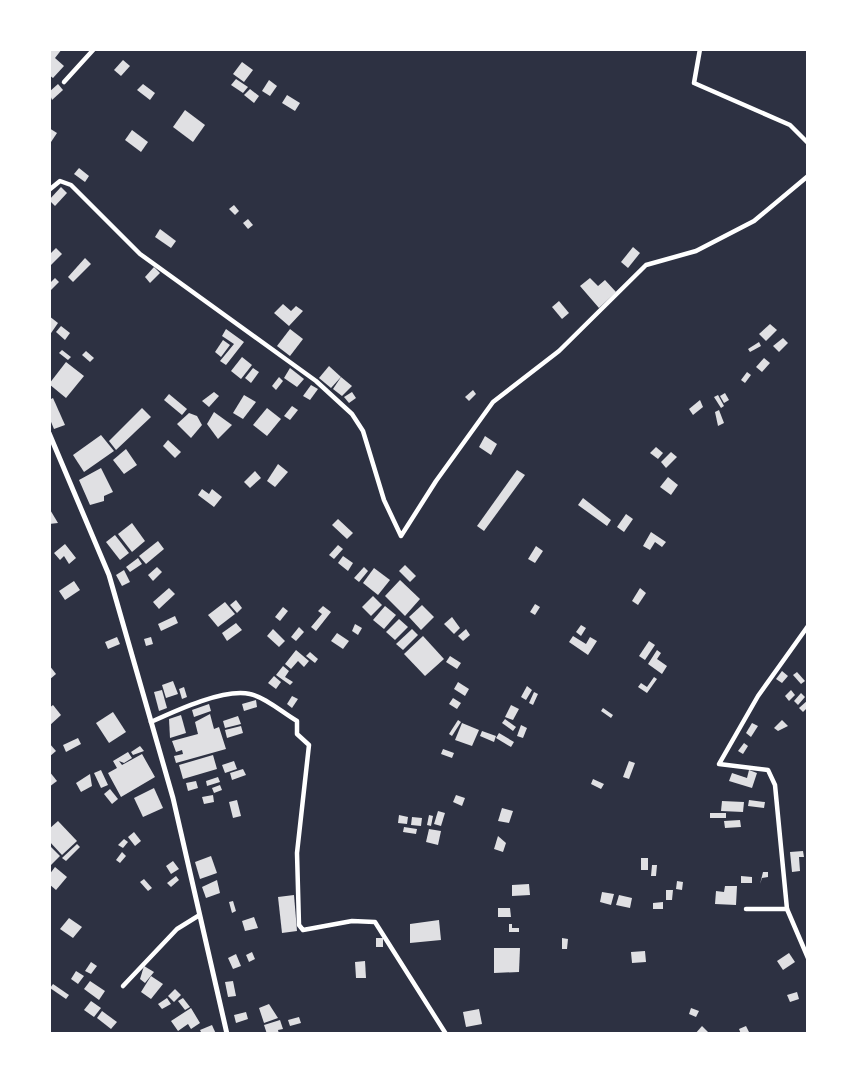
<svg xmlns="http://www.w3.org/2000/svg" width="857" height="1083" font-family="Poppins,sans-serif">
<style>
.building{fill:#e0e0e3}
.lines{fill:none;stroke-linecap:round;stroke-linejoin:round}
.minor{stroke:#fff;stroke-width:4.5}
.tertiary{stroke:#fff;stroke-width:5}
</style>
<rect width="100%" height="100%" fill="#2d3142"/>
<g class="building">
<polygon points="49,49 62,49 55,58 64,66 53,78 49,75"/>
<polygon points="123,60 130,66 121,76 114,70"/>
<polygon points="242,62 253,70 244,82 233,74"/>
<polygon points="236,79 248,87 243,93 231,85"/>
<polygon points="269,80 277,86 270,96 262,91"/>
<polygon points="58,84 63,90 52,100 49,92"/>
<polygon points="143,84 155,93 150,100 137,90"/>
<polygon points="250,89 259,96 254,103 244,95"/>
<polygon points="287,95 300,103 295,111 282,103"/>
<polygon points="185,110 205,125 193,142 173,127"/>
<polygon points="49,128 57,133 49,145"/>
<polygon points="132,130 148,142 141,152 125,140"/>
<polygon points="79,168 89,176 85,182 74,174"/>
<polygon points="61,187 67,193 55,206 49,200"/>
<polygon points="234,205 239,211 235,215 229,209"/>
<polygon points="248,219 253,225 248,229 243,223"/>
<polygon points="160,229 176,241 171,248 155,237"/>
<polygon points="633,247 640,253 628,268 621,262"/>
<polygon points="56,248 62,254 49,267 49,255"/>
<polygon points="85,258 91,264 73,282 68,277"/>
<polygon points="154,267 160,273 150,283 145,277"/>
<polygon points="55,278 59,282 49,292 49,284"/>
<polygon points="590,278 598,286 605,280 616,292 599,308 580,286"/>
<polygon points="559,301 569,313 562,319 552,307"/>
<polygon points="283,304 291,311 296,306 303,311 289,326 274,313"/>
<polygon points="49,316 58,323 49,336"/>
<polygon points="770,324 777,330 766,341 759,334"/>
<polygon points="61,326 70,333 65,340 56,332"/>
<polygon points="226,329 244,342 226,365 220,361 234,344 222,336"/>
<polygon points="290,329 303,339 290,356 277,346"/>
<polygon points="783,338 788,343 779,352 773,346"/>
<polygon points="223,340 230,345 221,357 215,352"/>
<polygon points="759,342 761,346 750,352 748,349"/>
<polygon points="62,350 71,357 68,360 59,353"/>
<polygon points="86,351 94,358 90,362 82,355"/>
<polygon points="242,357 252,365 241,379 231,371"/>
<polygon points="764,358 770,363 762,372 756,367"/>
<polygon points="66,362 84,376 66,398 49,384"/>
<polygon points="329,366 341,377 331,388 319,378"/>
<polygon points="253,368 259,372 251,383 245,378"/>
<polygon points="290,368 304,379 297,387 284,378"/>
<polygon points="747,372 751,375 745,383 741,380"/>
<polygon points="279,377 283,381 276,390 272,386"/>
<polygon points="341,377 352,386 342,396 333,389"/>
<polygon points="311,385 318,389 310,400 303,396"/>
<polygon points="473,390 476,394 469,401 465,397"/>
<polygon points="214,392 219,396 209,407 202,401"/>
<polygon points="352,392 356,398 349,403 344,397"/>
<polygon points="725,393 729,400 724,403 720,396"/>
<polygon points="169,394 187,409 182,415 164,400"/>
<polygon points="244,395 256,402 243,419 233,413"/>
<polygon points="718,395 724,406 721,408 714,397"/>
<polygon points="53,398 65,425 54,429 49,417 49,400"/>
<polygon points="700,400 703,407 693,415 689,409"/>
<polygon points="292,406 298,410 290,420 284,416"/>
<polygon points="142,408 151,417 116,450 109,441"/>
<polygon points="267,408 281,419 267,436 253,425"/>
<polygon points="719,410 724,423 718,426 715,412"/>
<polygon points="214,412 232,425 218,439 207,424"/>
<polygon points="189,413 197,416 202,425 191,438 177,424"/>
<polygon points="101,435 114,451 84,472 73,455"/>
<polygon points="485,436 497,444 491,455 479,447"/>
<polygon points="168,440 181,452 175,458 163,446"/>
<polygon points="656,447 663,453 658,459 650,453"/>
<polygon points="126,449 137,465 124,474 113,460"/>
<polygon points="671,452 677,457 666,468 661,462"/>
<polygon points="278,464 288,472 275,487 267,481"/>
<polygon points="101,468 113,492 104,496 104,501 90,505 79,480"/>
<polygon points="517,470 525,475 484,531 477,526"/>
<polygon points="255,471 261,478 250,488 244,482"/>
<polygon points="668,477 678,485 671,495 660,487"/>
<polygon points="202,489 209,494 212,489 222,497 214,507 198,495"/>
<polygon points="583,498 611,520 607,526 578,505"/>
<polygon points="49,508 58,523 49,524"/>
<polygon points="626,514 633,519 624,532 617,527"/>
<polygon points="338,519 353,533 347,539 332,525"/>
<polygon points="132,523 145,541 132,552 118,534"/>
<polygon points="651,532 666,542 662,547 655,542 650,550 643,546"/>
<polygon points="115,535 129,553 120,560 106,542"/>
<polygon points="158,541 164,549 146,564 139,556"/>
<polygon points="65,544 76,558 69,564 64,556 60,560 54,553"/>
<polygon points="338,545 343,549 334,559 329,555"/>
<polygon points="536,546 543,551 535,563 528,559"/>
<polygon points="343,556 353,563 348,571 338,563"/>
<polygon points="138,558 142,564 130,572 126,567"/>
<polygon points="405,565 416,576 410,582 399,571"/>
<polygon points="157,567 162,572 153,581 148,575"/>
<polygon points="364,567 368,571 359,582 354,578"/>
<polygon points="374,568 390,580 378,595 363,583"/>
<polygon points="124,570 130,582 122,586 116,575"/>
<polygon points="400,580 420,599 405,616 385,596"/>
<polygon points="74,581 80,590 65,600 59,591"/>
<polygon points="169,588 175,594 159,609 153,602"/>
<polygon points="640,588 646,593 638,605 632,601"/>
<polygon points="373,596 382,605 371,616 362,607"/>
<polygon points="236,600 242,608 237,613 230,605"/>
<polygon points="225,602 235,614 218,627 208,615"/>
<polygon points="535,604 540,607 535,615 530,612"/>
<polygon points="422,605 434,617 421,630 409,617"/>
<polygon points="323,606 331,612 316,631 311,627 322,614 318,611"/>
<polygon points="385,606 396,615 384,629 373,620"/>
<polygon points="283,607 288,611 280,621 275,617"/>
<polygon points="175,616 178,623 161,631 158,624"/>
<polygon points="452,617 460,628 454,634 444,624"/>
<polygon points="399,619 408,627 395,640 386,632"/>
<polygon points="236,623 242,630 227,641 222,633"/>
<polygon points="355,624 362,628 358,635 352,631"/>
<polygon points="581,625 586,628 581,636 576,632"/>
<polygon points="299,627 304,632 296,641 291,637"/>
<polygon points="273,629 285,641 279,647 267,636"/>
<polygon points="412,629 418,635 403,650 396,644"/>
<polygon points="466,629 470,635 463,641 458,636"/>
<polygon points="337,633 349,641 343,649 331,641"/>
<polygon points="423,636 444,659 425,676 404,654"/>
<polygon points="573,636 586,644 590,637 597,641 588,655 569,642"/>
<polygon points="117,637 120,644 108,649 105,642"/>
<polygon points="151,637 153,644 146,646 144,639"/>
<polygon points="649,641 655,645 645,660 639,656"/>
<polygon points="296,650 309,661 304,667 298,661 291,669 285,664"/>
<polygon points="657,650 661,653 657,659 667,666 662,674 648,664"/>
<polygon points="310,652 318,659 315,663 306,656"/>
<polygon points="450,656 461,663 457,669 446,662"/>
<polygon points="49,665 56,674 49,680"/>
<polygon points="283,666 289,671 285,677 293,682 290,685 276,675"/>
<polygon points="782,671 788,676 782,683 776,679"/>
<polygon points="797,672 805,681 801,684 793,675"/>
<polygon points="274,676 281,682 276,689 268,683"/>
<polygon points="654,677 657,679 647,693 638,687 641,683 647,687"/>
<polygon points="173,681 178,694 166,698 162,685"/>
<polygon points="458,682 469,689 465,696 454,689"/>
<polygon points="527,686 532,690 526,700 521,697"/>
<polygon points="184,687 187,697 182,699 179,689"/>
<polygon points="162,690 167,708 159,711 154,692"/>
<polygon points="791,690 795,695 789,701 785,696"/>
<polygon points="534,692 538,694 533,705 529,703"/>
<polygon points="801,693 805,697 798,705 794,701"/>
<polygon points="292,696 298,699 292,708 287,704"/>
<polygon points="453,698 461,703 457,709 449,704"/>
<polygon points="256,700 257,707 244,711 242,704"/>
<polygon points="808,700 808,707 803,712 799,708"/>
<polygon points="209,704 211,711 194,717 192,710"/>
<polygon points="53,705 61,715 49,726 49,708"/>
<polygon points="511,705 519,709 513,720 505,717"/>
<polygon points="603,708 613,715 611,718 601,711"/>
<polygon points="113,712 126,732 109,743 96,723"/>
<polygon points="210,714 214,729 219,727 226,749 176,763 174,756 183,754 182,750 176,752 172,741 198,734 195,722"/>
<polygon points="181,715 186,733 170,738 169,719"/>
<polygon points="238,716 241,724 225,728 223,721"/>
<polygon points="505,719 516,727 513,731 502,723"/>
<polygon points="458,720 461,722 452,736 449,734"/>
<polygon points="782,720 788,726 778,731 774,728"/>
<polygon points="462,723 479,730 472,746 455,740"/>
<polygon points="752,723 758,726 751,737 746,733"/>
<polygon points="521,725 527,728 523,738 517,736"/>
<polygon points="241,726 243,733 227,738 225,730"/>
<polygon points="482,731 496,736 494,742 480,736"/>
<polygon points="499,733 514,742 511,747 496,738"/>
<polygon points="78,738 81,744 66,752 63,745"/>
<polygon points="49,743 56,751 49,757"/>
<polygon points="744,743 748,746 743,754 738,751"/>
<polygon points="140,746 144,751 133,755 131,752"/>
<polygon points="443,749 454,753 452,758 441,754"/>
<polygon points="128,752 132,758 124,763 119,761 122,765 142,754 155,777 121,797 108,773 117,768 113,761"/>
<polygon points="213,755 217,769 183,779 179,765"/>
<polygon points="234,761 237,769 225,773 222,765"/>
<polygon points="629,761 635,763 629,779 623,777"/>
<polygon points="243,769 246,775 232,780 230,773"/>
<polygon points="101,770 108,785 101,788 94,773"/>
<polygon points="749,770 757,773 752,788 729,781 732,773 747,778"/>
<polygon points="49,771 57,781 49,787"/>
<polygon points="90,774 92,786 81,792 76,783"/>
<polygon points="218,777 220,782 207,786 206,781"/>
<polygon points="593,779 604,784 601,789 591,784"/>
<polygon points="196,781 198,788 188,791 186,783"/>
<polygon points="220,785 222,790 214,793 212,788"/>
<polygon points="154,788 163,808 143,817 134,798"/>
<polygon points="110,789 118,799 112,804 104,794"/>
<polygon points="213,795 214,802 204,804 202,797"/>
<polygon points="456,795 465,798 462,806 453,802"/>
<polygon points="237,800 241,816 233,818 229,802"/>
<polygon points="749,800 765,802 764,808 748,806"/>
<polygon points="722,801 744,802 743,812 721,811"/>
<polygon points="502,808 513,811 509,823 498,821"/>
<polygon points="438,811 445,813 441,826 434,824"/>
<rect x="710" y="813" width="16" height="5"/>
<polygon points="399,815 408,817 407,824 398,823"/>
<polygon points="429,815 433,816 431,826 427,825"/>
<polygon points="412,817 422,818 421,826 411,825"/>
<polygon points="740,820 741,827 725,828 724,821"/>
<polygon points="58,821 77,841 62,855 49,841 49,829"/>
<polygon points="404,827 417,829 416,834 403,832"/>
<polygon points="429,829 441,831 438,845 426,842"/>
<polygon points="134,832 141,841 135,846 128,837"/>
<polygon points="498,836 506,843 503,852 494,849"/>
<polygon points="124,839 128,842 123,848 118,845"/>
<polygon points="77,844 80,847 66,861 62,858"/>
<polygon points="49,845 60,856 49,867"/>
<polygon points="803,851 804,857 799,857 800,871 792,872 790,852"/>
<polygon points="122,852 126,856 120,863 116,860"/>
<polygon points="211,856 217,873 200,879 195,862"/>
<rect x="641" y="858" width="7" height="12"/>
<polygon points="173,861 179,869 171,874 166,866"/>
<polygon points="652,865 657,865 656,876 651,876"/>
<polygon points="55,867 67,877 56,890 49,884 49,875"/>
<polygon points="763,872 768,872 768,877 762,878 760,884"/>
<polygon points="176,876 179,880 171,887 167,883"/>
<polygon points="741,876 752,877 752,883 741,883"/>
<polygon points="144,879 152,888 148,891 140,882"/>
<polygon points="217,880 220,893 206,898 202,887"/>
<polygon points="677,881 683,882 682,890 676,889"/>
<polygon points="529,884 530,895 512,896 512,885"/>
<polygon points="725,886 737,886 736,905 715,904 716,891 724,892"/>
<polygon points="666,890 673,890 672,900 666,900"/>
<polygon points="602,892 614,894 611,905 600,902"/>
<polygon points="294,895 297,931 282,933 278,897"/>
<polygon points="619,895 632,898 630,908 616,905"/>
<polygon points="233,901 236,911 232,913 229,902"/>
<polygon points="663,902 663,909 653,909 653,903"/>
<polygon points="498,908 510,908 511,917 498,917"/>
<polygon points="254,917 258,928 245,931 242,921"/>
<polygon points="69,918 82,927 73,938 60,929"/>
<polygon points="439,920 441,940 410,943 410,924"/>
<polygon points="509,924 512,924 512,928 519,928 519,932 509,932"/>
<rect x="376" y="938" width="7" height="9"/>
<polygon points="562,938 568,939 567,949 562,949"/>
<polygon points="494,948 520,948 519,972 494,973"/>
<polygon points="645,951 646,962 632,963 631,952"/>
<polygon points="252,952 255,959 249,962 246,955"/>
<polygon points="789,953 795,962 783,970 777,961"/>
<polygon points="236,954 241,966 233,969 228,958"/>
<polygon points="365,961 366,978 356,978 355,962"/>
<polygon points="91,962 97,966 91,974 85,971"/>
<polygon points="144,966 154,972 145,983 140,979"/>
<polygon points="76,971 84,976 78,984 71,979"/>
<polygon points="151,976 163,984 151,999 141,992"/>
<polygon points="90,981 105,991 99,1000 84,989"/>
<polygon points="233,981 236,996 228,997 225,982"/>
<polygon points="53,984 69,995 66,999 50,988"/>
<polygon points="175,989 181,995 174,1002 168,996"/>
<polygon points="797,992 799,999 790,1002 787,995"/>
<polygon points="167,998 171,1004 162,1009 158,1004"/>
<polygon points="183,998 190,1007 185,1010 178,1001"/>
<polygon points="91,1001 101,1008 94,1017 84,1010"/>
<polygon points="269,1004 278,1018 264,1023 259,1008"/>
<polygon points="191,1008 200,1023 191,1029 188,1024 178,1031 171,1021"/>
<polygon points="691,1008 699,1011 696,1017 689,1014"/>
<polygon points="479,1009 482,1024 466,1027 463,1012"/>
<polygon points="102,1011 117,1022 111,1029 97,1018"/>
<polygon points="246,1012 248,1019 236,1023 234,1015"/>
<polygon points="299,1017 301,1023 290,1026 288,1020"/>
<polygon points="280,1020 283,1029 278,1030 279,1034 267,1034 264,1025"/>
<polygon points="212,1025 216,1034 202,1034 200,1030"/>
<polygon points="702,1026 710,1034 695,1034"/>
<polygon points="746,1026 750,1034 741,1034 739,1029"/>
</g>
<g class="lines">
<g class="minor">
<polyline points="700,49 694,83 790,125 808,143"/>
<polyline points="64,82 94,49"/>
<polyline points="49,190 60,181 71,185 140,254 316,381 352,414 363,431 384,500 401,536 436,481 493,402 559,351 646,265 696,251 754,221 808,176"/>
<path d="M151 722C175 711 224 688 250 694 265 697 283 713 297 721V734L309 745 297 853 299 925 303 930 352 921 375 922 446 1034"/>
<polyline points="746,909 787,909 775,785 768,770 719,764 758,696 808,626"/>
<polyline points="787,909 808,958"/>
<polyline points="123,986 177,929 198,916"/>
</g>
<polyline class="tertiary" points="49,433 109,575 173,798 227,1034"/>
</g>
<rect width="857" height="1083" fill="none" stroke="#ffffff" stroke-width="102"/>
</svg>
